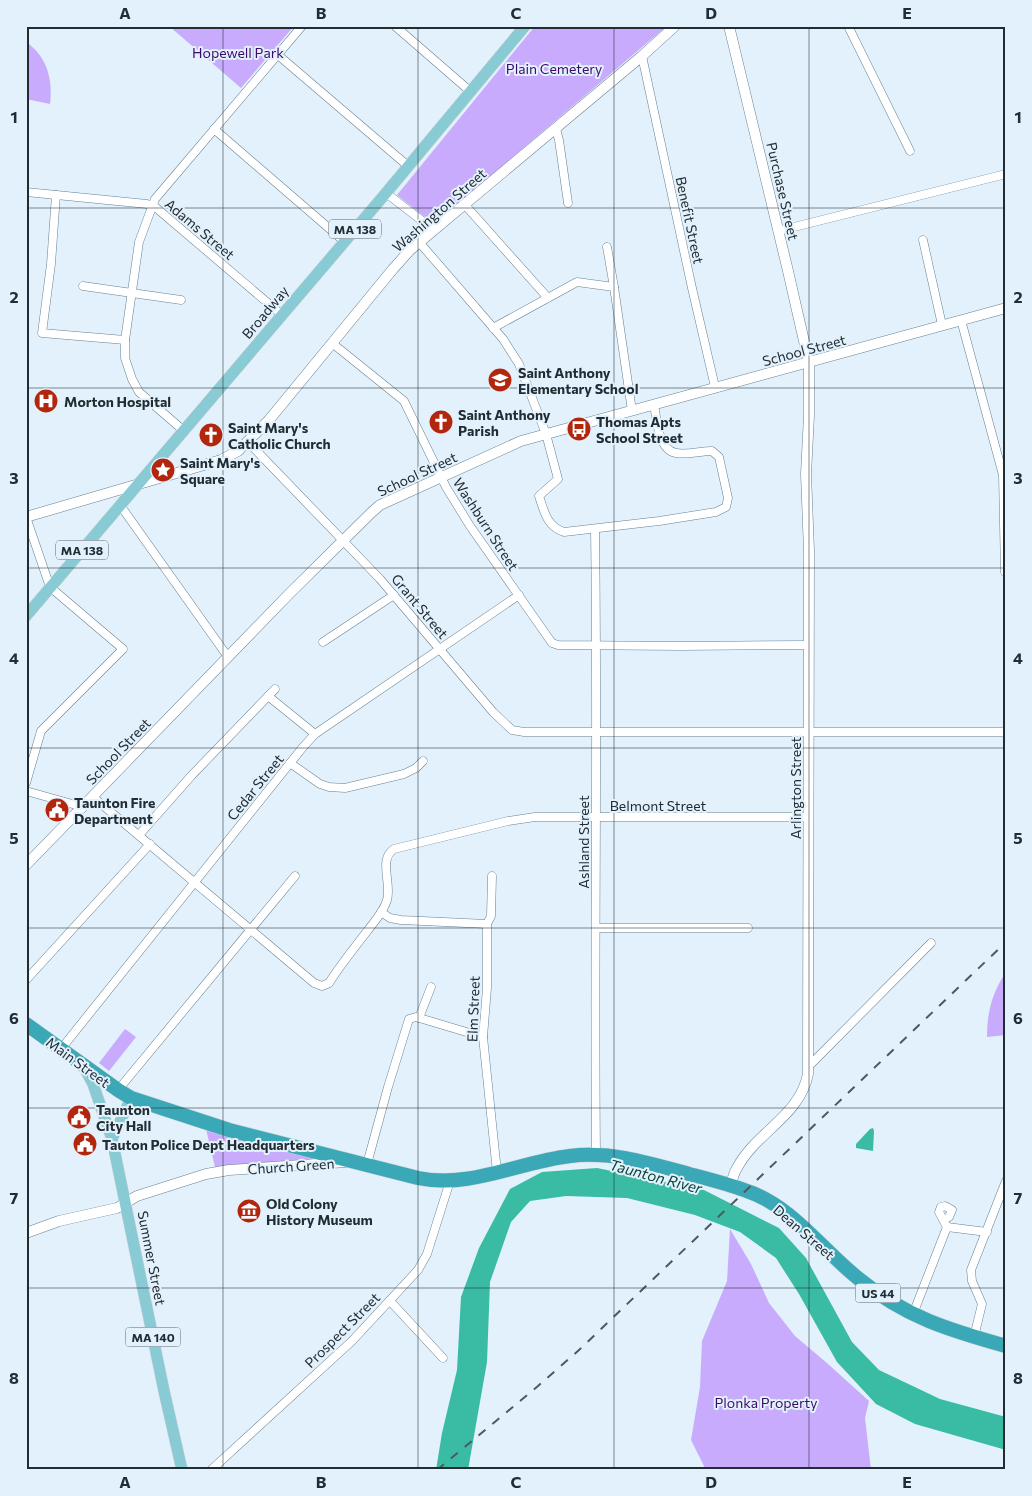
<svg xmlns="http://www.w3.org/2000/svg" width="1032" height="1496" font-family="Commissioner,sans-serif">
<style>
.green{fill:#c8abfd}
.water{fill:#39bca3}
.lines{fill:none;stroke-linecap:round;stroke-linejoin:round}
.street-casing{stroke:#688090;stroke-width:9}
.secondary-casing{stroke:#688090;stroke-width:11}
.primary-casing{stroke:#ced1d2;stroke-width:12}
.highway-casing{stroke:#ced1d2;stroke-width:15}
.street{stroke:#fff;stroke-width:8}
.secondary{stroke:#fff;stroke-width:10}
.primary{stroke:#89cbd4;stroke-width:11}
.highway{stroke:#3aa8b7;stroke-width:14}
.rail{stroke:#4d5961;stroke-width:2;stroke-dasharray:9 9;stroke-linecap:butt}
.grid{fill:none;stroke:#222c33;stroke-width:1;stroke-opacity:0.55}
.labels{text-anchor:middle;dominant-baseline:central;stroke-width:4;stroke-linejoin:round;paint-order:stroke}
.shield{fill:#e2f1fc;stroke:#5c676f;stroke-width:1}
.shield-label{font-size:12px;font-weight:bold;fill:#222c33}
.park-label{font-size:14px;fill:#3b0a6a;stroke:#e2f1fc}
.street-label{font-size:14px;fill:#222c33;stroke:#e2f1fc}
.poi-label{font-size:14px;font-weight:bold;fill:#222c33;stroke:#e2f1fc;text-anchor:start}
.water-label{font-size:15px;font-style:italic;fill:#0a4339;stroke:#e2f1fc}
.neatline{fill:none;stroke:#222c33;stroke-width:2}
.grid-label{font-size:16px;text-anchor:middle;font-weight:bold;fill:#222c33}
</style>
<rect width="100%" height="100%" fill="#e2f1fc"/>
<g class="green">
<polygon points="169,26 294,26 241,88"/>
<polygon points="535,26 667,26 434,224 397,195"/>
<path d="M26 42C47 56 53 80 50 104L26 99Z"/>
<path d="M1006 972V1035L987 1037C987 1012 992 993 1006 972Z"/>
<polygon points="125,1029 136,1037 109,1071 99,1063"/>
<polygon points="206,1129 315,1159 215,1167"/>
<polygon points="730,1229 751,1264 769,1303 795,1336 828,1364 869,1401 865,1418 871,1470 706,1470 691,1440 700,1387 702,1341 727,1281"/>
</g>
<g class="water">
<polygon points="873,1128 874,1131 873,1151 856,1148 856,1144 870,1129"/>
<polygon points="597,1168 704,1190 779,1228 806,1258 852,1342 879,1370 940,1399 1006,1417 1006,1450 915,1424 876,1404 837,1362 799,1294 776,1258 740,1232 695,1215 627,1198 566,1196 530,1201 511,1222 490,1282 487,1362 468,1470 436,1470 442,1433 457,1370 461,1297 479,1248 510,1189 542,1172"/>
</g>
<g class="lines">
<defs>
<g id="street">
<polyline points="395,26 471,92"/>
<polyline points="848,26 910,151"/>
<polyline points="278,55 408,166"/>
<polyline points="642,56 692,288 715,387"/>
<polyline points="214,129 345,242"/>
<polyline points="556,129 559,140 568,203"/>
<polyline points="26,192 147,204 154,206 282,315"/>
<polyline points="386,193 434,230"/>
<polyline points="56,195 51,264 42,333 125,340"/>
<polyline points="465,205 548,298"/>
<polyline points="778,231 1006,174"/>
<polyline points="923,240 942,325"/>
<path d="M419 242 503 339 519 364 546 434 558 479 539 496C544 511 547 527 564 532L659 521 716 512 726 507 728 498 719 457 712 451C701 451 687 455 676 453 658 450 657 419 654 405"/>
<polyline points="607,247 614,287"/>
<polyline points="83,286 181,300"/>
<polyline points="961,320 1003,475 1005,572"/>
<polyline points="493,328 577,282 614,287 632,411"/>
<polyline points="332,343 404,401 446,487 470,526 552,643 558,645 681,646 808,645"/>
<polyline points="184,431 139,392 132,379 125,358 125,340 139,242 155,199 302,26"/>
<polyline points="248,442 380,579 493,712 512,730 524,732 1006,732"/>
<polyline points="120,505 228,657"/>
<path d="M595 529C598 737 594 946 596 1154"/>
<polyline points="323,642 394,595"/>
<polyline points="268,696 315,734"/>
<polyline points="290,763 320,784 329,787 345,788 404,774 416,768 423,761"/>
<polyline points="26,783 41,731 123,649 50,587 26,517"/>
<polyline points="26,791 83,807"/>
<path d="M93 797 314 983 322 986 329 983C341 964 355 947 368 930 375 921 384 911 387 900 392 884 378 859 394 849L508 821 535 817H809"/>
<polyline points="139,835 192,775 275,689"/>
<polyline points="492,876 491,916 487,924 487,988 483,1037 497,1172"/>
<polyline points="381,912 390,918 401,920 487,924"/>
<polyline points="596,928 748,928"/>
<polyline points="26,980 150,844"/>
<polyline points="419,1018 431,987"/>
<polyline points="61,1049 303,747 315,734 519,595"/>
<polyline points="809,1066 931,943"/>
<polyline points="118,1090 295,876"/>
<polyline points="367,1164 388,1087 409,1019 416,1017 483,1037"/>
<polyline points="943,1220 949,1217 952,1210 945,1206 941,1207 939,1212 947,1227"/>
<polyline points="947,1227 987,1232"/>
<polyline points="390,1301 443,1358"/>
<polyline points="913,1314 947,1227"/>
<polyline points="974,1337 982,1304 972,1281 971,1270 1006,1181"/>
<polyline points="211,1470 352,1341 418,1270 427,1254 450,1181"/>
</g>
<g id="secondary">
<path d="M729 26 788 271 809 363V415L806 474 809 551 808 1074C800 1116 756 1132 737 1168 734 1173 732 1180 731 1186"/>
<polyline points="26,517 221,460 238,451 269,420 393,269 410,250 642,56 675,26"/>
<polyline points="26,865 289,594 372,512 380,505 521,441 1006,308"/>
<polyline points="26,1233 59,1221 117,1208 137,1196 206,1174 229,1170 346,1162"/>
</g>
<g id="primary">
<polyline points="26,616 386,193 525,26"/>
<polyline points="84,1067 93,1084 112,1139 164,1391 182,1470"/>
<polyline points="112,1139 131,1098"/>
</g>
<path id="highway" d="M26 1024 118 1090 131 1098 229 1130 418 1178C469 1189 519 1162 570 1156 611 1151 649 1163 689 1174 708 1179 728 1184 747 1191 792 1206 822 1250 859 1279 905 1317 949 1330 1006 1346"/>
</defs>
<use href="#street" class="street-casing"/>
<use href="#secondary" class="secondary-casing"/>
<use href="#primary" class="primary-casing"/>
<use href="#highway" class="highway-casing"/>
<use href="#street" class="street"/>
<use href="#secondary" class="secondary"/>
<use href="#primary" class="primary"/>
<use href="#highway" class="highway"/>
<polyline class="rail" points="437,1470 538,1386 579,1350 1006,942"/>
</g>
<path class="grid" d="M223 26V1470M418 26V1470M614 26V1470M809 26V1470M26 208H1006M26 388H1006M26 568H1006M26 748H1006M26 928H1006M26 1108H1006M26 1288H1006"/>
<defs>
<symbol id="school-disc" viewBox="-11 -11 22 22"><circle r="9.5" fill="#b3260e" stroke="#e2f1fc"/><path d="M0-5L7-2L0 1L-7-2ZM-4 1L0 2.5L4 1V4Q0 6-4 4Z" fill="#fff"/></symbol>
<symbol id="hospital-disc" viewBox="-11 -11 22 22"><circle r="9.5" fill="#b3260e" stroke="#e2f1fc"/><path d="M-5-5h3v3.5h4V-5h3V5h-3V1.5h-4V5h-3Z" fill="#fff"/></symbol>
<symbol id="church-disc" viewBox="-11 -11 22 22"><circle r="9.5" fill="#b3260e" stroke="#e2f1fc"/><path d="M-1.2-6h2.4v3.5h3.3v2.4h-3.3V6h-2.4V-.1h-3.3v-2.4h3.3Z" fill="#fff"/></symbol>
<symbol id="bus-disc" viewBox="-11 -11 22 22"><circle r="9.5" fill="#b3260e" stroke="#e2f1fc"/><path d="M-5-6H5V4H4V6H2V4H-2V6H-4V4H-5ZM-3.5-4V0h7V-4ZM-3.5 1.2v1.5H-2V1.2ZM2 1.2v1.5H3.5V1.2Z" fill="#fff"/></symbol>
<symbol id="sight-disc" viewBox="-11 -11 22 22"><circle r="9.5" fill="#b3260e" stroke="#e2f1fc"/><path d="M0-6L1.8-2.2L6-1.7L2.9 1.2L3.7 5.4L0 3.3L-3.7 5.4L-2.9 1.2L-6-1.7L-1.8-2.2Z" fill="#fff"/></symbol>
<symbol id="civic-disc" viewBox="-11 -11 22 22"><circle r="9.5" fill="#b3260e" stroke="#e2f1fc"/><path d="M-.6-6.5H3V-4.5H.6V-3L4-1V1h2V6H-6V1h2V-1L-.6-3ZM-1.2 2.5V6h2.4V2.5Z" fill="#fff"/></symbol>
<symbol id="museum-disc" viewBox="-11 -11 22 22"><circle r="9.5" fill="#b3260e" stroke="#e2f1fc"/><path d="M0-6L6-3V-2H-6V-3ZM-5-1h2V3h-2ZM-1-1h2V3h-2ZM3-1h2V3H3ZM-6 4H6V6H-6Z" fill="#fff"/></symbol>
</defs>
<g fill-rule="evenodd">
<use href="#school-disc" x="486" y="366" width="28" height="28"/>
<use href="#hospital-disc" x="32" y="387" width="28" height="28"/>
<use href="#church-disc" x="427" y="408" width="28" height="28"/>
<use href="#bus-disc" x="565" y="415" width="28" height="28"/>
<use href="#church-disc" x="197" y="421" width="28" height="28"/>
<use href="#sight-disc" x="149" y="456" width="28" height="28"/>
<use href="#civic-disc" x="43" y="796" width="28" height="28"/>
<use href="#civic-disc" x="65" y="1103" width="28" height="28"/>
<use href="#civic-disc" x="71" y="1130" width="28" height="28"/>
<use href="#museum-disc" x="235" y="1197" width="28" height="28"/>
</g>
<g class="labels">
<g class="shield">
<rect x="329" y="219.5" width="52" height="19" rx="4"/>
<rect x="56" y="540.5" width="52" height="19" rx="4"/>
<rect x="855.5" y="1283.5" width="45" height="19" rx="4"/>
<rect x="125.5" y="1327.5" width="55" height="19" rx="4"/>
</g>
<g class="shield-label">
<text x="355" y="229">MA 138</text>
<text x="82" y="550">MA 138</text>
<text x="878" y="1293">US 44</text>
<text x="153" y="1337">MA 140</text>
</g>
<g class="park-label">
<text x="238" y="52">Hopewell Park</text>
<text x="554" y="68">Plain Cemetery</text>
<text x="766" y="1402">Plonka Property</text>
</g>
<g class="street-label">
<text transform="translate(783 191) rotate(77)">Purchase Street</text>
<text transform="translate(439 210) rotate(-41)">Washington Street</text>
<text transform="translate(690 220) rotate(78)">Benefit Street</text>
<text transform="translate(200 229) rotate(40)">Adams Street</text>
<text transform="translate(265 312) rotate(-50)">Broadway</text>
<text transform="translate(804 350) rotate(-15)">School Street</text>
<text transform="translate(417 474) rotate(-25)">School Street</text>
<text transform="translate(486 524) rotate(57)">Washburn Street</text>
<text transform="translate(420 606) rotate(50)">Grant Street</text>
<text transform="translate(118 751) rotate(-46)">School Street</text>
<text transform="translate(255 787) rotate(-51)">Cedar Street</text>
<text transform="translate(795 788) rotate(-90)">Arlington Street</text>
<text x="658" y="805">Belmont Street</text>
<text transform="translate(583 842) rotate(-90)">Ashland Street</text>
<text transform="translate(473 1009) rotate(-88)">Elm Street</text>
<text transform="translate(78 1062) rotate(36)">Main Street</text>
<text transform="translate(291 1166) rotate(-4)">Church Green</text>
<text transform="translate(804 1232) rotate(41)">Dean Street</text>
<text transform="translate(152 1258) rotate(79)">Summer Street</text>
<text transform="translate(342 1330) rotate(-45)">Prospect Street</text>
</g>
<g class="poi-label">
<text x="518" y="372">Saint Anthony<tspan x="518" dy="16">Elementary School</tspan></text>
<text x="64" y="401">Morton Hospital</text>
<text x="458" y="414">Saint Anthony<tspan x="458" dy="16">Parish</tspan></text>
<text x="596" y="421">Thomas Apts<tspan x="596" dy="16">School Street</tspan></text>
<text x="228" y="427">Saint Mary's<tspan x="228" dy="16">Catholic Church</tspan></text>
<text x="180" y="462">Saint Mary's<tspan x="180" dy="16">Square</tspan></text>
<text x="74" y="802">Taunton Fire<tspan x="74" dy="16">Department</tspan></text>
<text x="96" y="1109">Taunton<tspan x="96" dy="16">City Hall</tspan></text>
<text x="102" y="1144">Tauton Police Dept Headquarters</text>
<text x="266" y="1203">Old Colony<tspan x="266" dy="16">History Museum</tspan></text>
</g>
<g class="water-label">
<text transform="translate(656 1176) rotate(15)">Taunton River</text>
</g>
</g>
<rect width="1032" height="1496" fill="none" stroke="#e2f1fc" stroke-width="55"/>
<rect x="28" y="28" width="976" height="1440" class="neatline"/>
<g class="grid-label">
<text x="125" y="19">A</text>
<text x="321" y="19">B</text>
<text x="516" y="19">C</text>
<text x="711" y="19">D</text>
<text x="907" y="19">E</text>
<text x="14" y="123">1</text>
<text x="1018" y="123">1</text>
<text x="14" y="303">2</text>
<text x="1018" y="303">2</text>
<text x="14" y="484">3</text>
<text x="1018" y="484">3</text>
<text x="14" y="664">4</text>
<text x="1018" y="664">4</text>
<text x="14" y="844">5</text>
<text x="1018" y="844">5</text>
<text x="14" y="1024">6</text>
<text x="1018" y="1024">6</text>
<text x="14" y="1204">7</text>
<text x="1018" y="1204">7</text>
<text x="14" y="1384">8</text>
<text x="1018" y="1384">8</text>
<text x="125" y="1488">A</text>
<text x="321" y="1488">B</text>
<text x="516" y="1488">C</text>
<text x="711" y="1488">D</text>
<text x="907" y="1488">E</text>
</g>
</svg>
